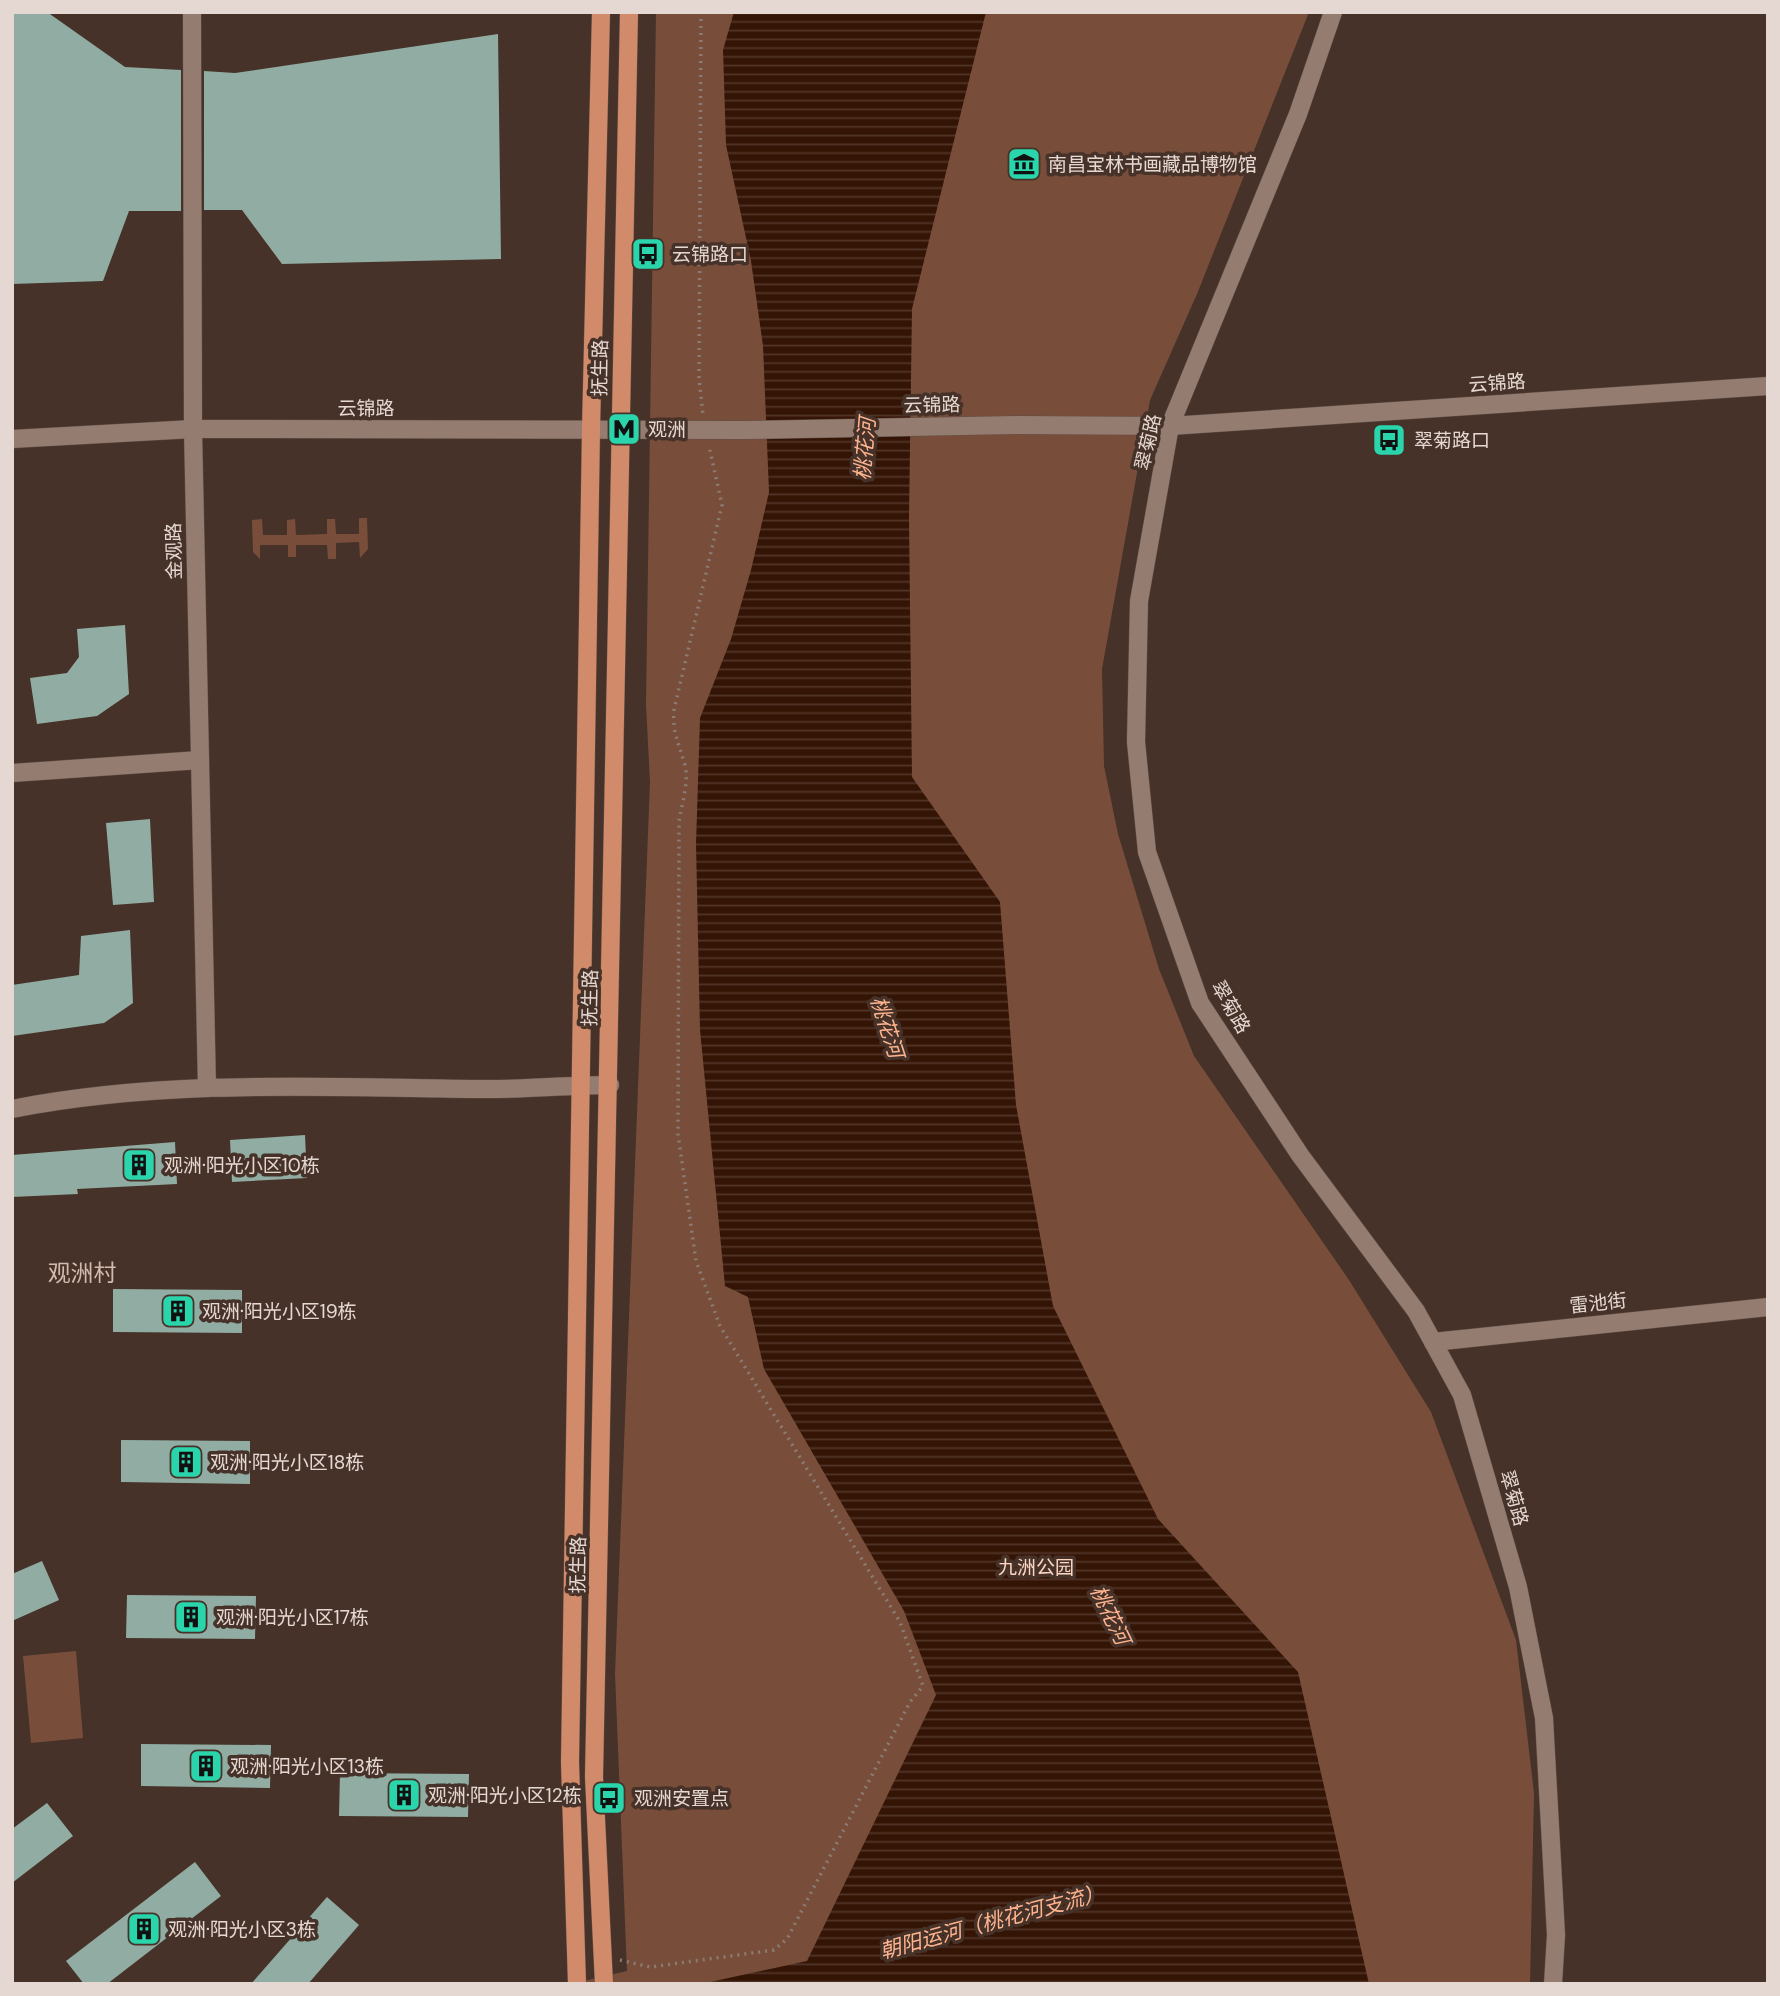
<svg xmlns="http://www.w3.org/2000/svg" width="1780" height="1996" font-family="'DM Sans','Noto Sans SC',sans-serif">
<style>
.green{fill:#784e3b}
.water{fill:url(#water-rules)}
.building{fill:#91ada3}
.lines{fill:none;stroke-linecap:round;stroke-linejoin:round}
.minor-casing{stroke:#604e46;stroke-width:19}
.major-casing{stroke:#604e46;stroke-width:19}
.path{stroke:#8c7b72;stroke-width:3.5;stroke-dasharray:2 5;stroke-linecap:butt}
.minor{stroke:#947c71;stroke-width:18}
.major{stroke:#d18b6a;stroke-width:18}
.labels{text-anchor:middle;dominant-baseline:central;stroke-width:7;stroke-linejoin:round;paint-order:stroke}
.poi-label{font-size:19px;fill:#e5d8d2;stroke:#463228;text-anchor:start}
.street-label{font-size:19px;fill:#e5d8d2;stroke:#463228}
.park-label{font-size:19px;fill:#fcd5c3;stroke:#463228}
.water-label{font-size:21px;font-style:italic;fill:#feb38f;stroke:#463228}
.quarter-label{font-size:23px;fill:#d4baae;stroke:#463228}
</style>
<defs>
<pattern id="water-rules" width="6" height="5" patternUnits="userSpaceOnUse" patternTransform="scale(1.75)"><rect width="6" height="5" fill="#341404"/><path d="M0 2.5h6" fill="none" stroke="#513528"/></pattern>
</defs>
<rect width="100%" height="100%" fill="#463228"/>
<g class="green">
<polygon points="656,12 1309,12 1197,294 1150,400 1102,669 1104,766 1118,834 1159,969 1194,1056 1349,1280 1431,1412 1516,1640 1534,1793 1530,1984 571,1984 627,1971 615,1674 650,782 646,705"/>
<polygon points="359,518 367,518 368,549 360,558 359,542 336,543 336,559 328,559 327,545 296,545 296,557 288,557 288,545 260,545 260,559 253,552 252,520 262,519 263,535 287,535 287,520 295,519 296,535 327,534 327,519 335,519 336,534 359,534"/>
<polygon points="76,1651 83,1738 31,1743 23,1656"/>
</g>
<polygon class="water" points="734,12 986,12 912,309 909,518 912,777 1000,902 1016,1105 1053,1306 1158,1519 1298,1672 1369,1984 701,1984 807,1961 936,1695 904,1611 764,1369 748,1297 725,1286 700,1030 696,844 700,718 731,639 751,570 769,492 763,346 751,261 726,145 723,50"/>
<g class="building">
<polygon points="12,12 47,12 125,67 181,70 181,211 129,211 103,281 12,284"/>
<polygon points="498,34 501,259 282,264 242,210 204,210 204,71 235,73"/>
<polygon points="125,625 129,694 97,716 37,724 30,678 67,673 79,657 77,629"/>
<polygon points="150,819 154,902 113,905 106,823"/>
<polygon points="130,930 133,1003 104,1023 12,1036 12,985 79,975 81,936"/>
<polygon points="305,1135 307,1178 232,1182 230,1140"/>
<polygon points="175,1142 177,1184 77,1189 78,1194 12,1197 12,1155"/>
<polygon points="113,1289 242,1290 242,1333 113,1332"/>
<polygon points="121,1440 250,1441 250,1484 121,1482"/>
<polygon points="42,1561 59,1600 12,1621 12,1574"/>
<polygon points="127,1595 256,1596 255,1639 126,1638"/>
<polygon points="141,1744 271,1745 270,1788 141,1786"/>
<polygon points="340,1773 469,1774 468,1817 339,1816"/>
<polygon points="47,1803 73,1836 12,1883 12,1829"/>
<polygon points="195,1862 221,1896 107,1984 84,1984 66,1961"/>
<polygon points="327,1897 359,1925 308,1984 251,1984"/>
</g>
<g class="lines">
<defs>
<g id="minor">
<polyline points="192,12 193,429 207,1088"/>
<polyline points="1333,12 1298,114 1170,426 1139,601 1136,742 1147,852 1200,1003 1300,1155 1416,1311 1462,1395 1518,1587 1544,1718 1556,1935 1553,1984"/>
<polyline points="12,439 193,429 745,430 1016,425 1170,426 1768,386"/>
<polyline points="12,773 200,760"/>
<path d="M12 1109C165 1079 322 1087 477 1089 521 1090 566 1085 610 1085"/>
<polyline points="1433,1342 1768,1307"/>
</g>
<g id="major">
<polyline points="577,1984 570,1762 591,429 601,12"/>
<polyline points="604,1984 594,1777 629,12"/>
</g>
</defs>
<use href="#minor" class="minor-casing"/>
<use href="#major" class="major-casing"/>
<g class="path">
<polyline points="701,12 699,379 703,415"/>
<path d="M620 1960 650 1967 774 1950 787 1939 910 1702 923 1686 900 1622 720 1326 696 1261 678 1134 679 821C682 803 689 783 685 765 679 744 672 732 674 710L722 505 709 446"/>
</g>
<use href="#minor" class="minor"/>
<use href="#major" class="major"/>
</g>
<defs>
<symbol id="museum-square" viewBox="-11 -11 22 22"><rect x="-9" y="-9" width="18" height="18" rx="4" fill="#2ad5ac" stroke="#463228"/><path d="M0-6L6-3V-2H-6V-3ZM-5-1h2V3h-2ZM-1-1h2V3h-2ZM3-1h2V3H3ZM-6 4H6V6H-6Z" fill="#111"/></symbol>
<symbol id="bus-square" viewBox="-11 -11 22 22"><rect x="-9" y="-9" width="18" height="18" rx="4" fill="#2ad5ac" stroke="#463228"/><path d="M-5-6H5V4H4V6H2V4H-2V6H-4V4H-5ZM-3.5-4V0h7V-4ZM-3.5 1.2v1.5H-2V1.2ZM2 1.2v1.5H3.5V1.2Z" fill="#111"/></symbol>
<symbol id="metro-square" viewBox="-11 -11 22 22"><rect x="-9" y="-9" width="18" height="18" rx="4" fill="#2ad5ac" stroke="#463228"/><path d="M-5.5 5V-5H-3L0 0L3-5H5.5V5H3V-.5L0 4L-3-.5V5Z" fill="#111"/></symbol>
<symbol id="building-square" viewBox="-11 -11 22 22"><rect x="-9" y="-9" width="18" height="18" rx="4" fill="#2ad5ac" stroke="#463228"/><path d="M-4-6H4V6H1V3H-1V6H-4ZM-2.5-4.3h1.7v1.8h-1.7ZM.8-4.3h1.7v1.8H.8ZM-2.5-1h1.7V.8h-1.7ZM.8-1h1.7V.8H.8Z" fill="#111"/></symbol>
</defs>
<g fill-rule="evenodd">
<use href="#museum-square" x="1005" y="145" width="38" height="38"/>
<use href="#bus-square" x="629" y="235" width="38" height="38"/>
<use href="#metro-square" x="605" y="410" width="38" height="38"/>
<use href="#bus-square" x="1370" y="421" width="38" height="38"/>
<use href="#building-square" x="120" y="1146" width="38" height="38"/>
<use href="#building-square" x="159" y="1292" width="38" height="38"/>
<use href="#building-square" x="167" y="1443" width="38" height="38"/>
<use href="#building-square" x="172" y="1598" width="38" height="38"/>
<use href="#building-square" x="187" y="1747" width="38" height="38"/>
<use href="#building-square" x="385" y="1776" width="38" height="38"/>
<use href="#bus-square" x="590" y="1779" width="38" height="38"/>
<use href="#building-square" x="125" y="1910" width="38" height="38"/>
</g>
<g class="labels">
<g class="poi-label">
<text x="1048" y="164">南昌宝林书画藏品博物馆</text>
<text x="672" y="254">云锦路口</text>
<text x="648" y="429">观洲</text>
<text x="1414" y="440">翠菊路口</text>
<text x="164" y="1165">观洲·阳光小区10栋</text>
<text x="202" y="1311">观洲·阳光小区19栋</text>
<text x="210" y="1462">观洲·阳光小区18栋</text>
<text x="216" y="1617">观洲·阳光小区17栋</text>
<text x="230" y="1766">观洲·阳光小区13栋</text>
<text x="428" y="1795">观洲·阳光小区12栋</text>
<text x="634" y="1798">观洲安置点</text>
<text x="168" y="1929">观洲·阳光小区3栋</text>
</g>
<g class="street-label">
<text transform="translate(600 368) rotate(-89)">抚生路</text>
<text transform="translate(1497 383) rotate(-4)">云锦路</text>
<text transform="translate(932 405) rotate(-1)">云锦路</text>
<text x="366" y="408">云锦路</text>
<text transform="translate(1148 442) rotate(-77)">翠菊路</text>
<text transform="translate(174 551) rotate(-91)">金观路</text>
<text transform="translate(590 998) rotate(-89)">抚生路</text>
<text transform="translate(1231 1007) rotate(60)">翠菊路</text>
<text transform="translate(1598 1303) rotate(-6)">雷池街</text>
<text transform="translate(1514 1498) rotate(74)">翠菊路</text>
<text transform="translate(578 1565) rotate(-89)">抚生路</text>
</g>
<g class="park-label">
<text x="1036" y="1567">九洲公园</text>
</g>
<g class="water-label">
<text transform="translate(865 449) rotate(-85)">桃花河</text>
<text transform="translate(887 1027) rotate(72)">桃花河</text>
<text transform="translate(1110 1615) rotate(64)">桃花河</text>
<text transform="translate(992 1922) rotate(-15)">朝阳运河（桃花河支流）</text>
</g>
<g class="quarter-label">
<text x="82" y="1273">观洲村</text>
</g>
</g>
<rect width="1780" height="1996" fill="none" stroke="#e5d8d2" stroke-width="28"/>
</svg>
